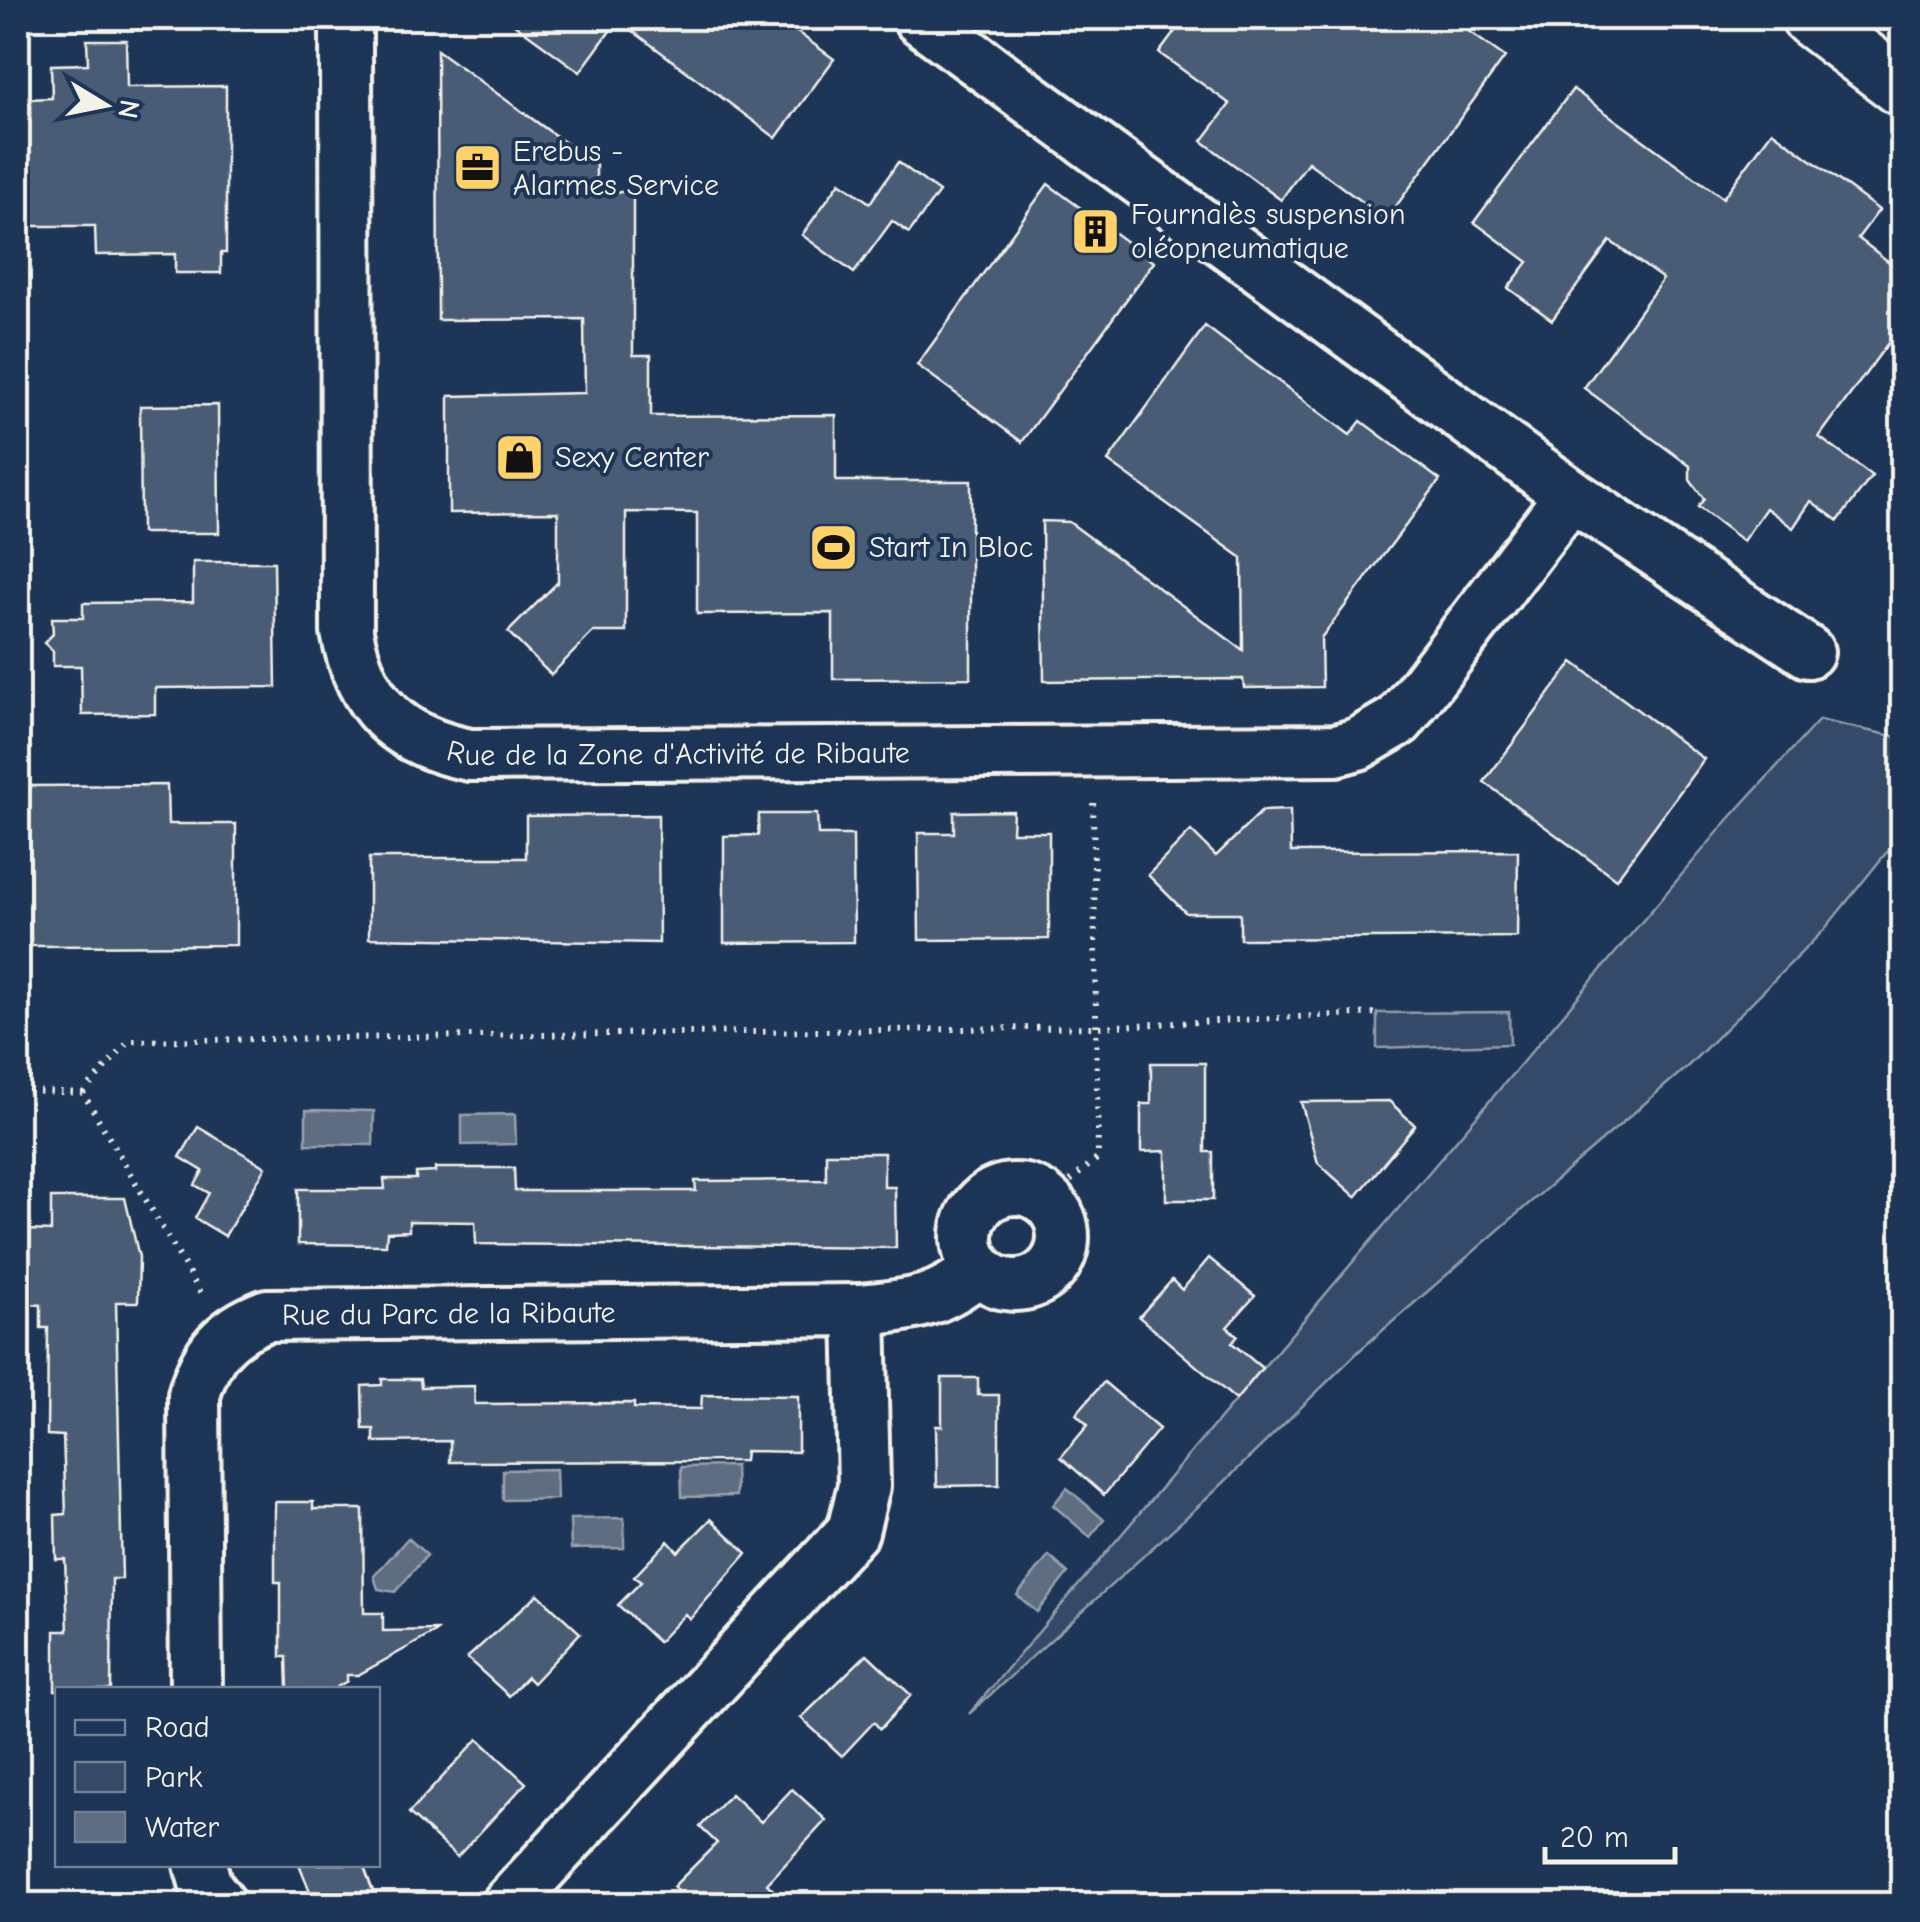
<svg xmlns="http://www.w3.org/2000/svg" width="1920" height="1922" font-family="'Comic Neue',sans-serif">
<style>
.green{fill:#354a67;stroke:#949ea8;stroke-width:2.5}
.water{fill:#5e6d82;stroke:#9aa2ab;stroke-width:2.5}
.building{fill:#485b74;stroke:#f4f1e8;stroke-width:2.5}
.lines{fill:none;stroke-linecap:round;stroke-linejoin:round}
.minor-casing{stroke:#f4f1e8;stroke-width:58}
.major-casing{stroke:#f4f1e8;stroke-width:62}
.path{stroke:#f4f1e8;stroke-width:6;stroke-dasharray:2.5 8;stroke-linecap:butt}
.minor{stroke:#1d3557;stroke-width:50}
.major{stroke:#1d3557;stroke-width:55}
.labels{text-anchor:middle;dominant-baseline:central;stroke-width:8;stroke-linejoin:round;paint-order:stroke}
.poi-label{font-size:30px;fill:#f4f1e8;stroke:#1d3557;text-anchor:start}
.street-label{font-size:30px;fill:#f4f1e8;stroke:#1d3557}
</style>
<rect width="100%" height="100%" fill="#1d3557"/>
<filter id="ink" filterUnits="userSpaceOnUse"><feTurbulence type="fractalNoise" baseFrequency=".01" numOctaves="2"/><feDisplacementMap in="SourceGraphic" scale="20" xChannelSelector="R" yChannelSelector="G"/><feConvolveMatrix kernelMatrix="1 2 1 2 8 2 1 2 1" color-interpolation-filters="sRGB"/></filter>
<g filter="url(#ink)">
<g class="green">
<polygon points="1819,720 1902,738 1902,833 1824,930 1689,1065 1360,1350 1214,1492 969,1714 1729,819"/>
<polygon points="1509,1012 1510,1044 1377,1048 1377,1013"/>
</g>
<g class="water">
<polygon points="306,1110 374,1111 373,1145 306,1144"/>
<polygon points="515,1114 516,1144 462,1145 462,1115"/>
<polygon points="735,1466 736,1496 682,1497 681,1467"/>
<polygon points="556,1469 557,1499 503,1500 503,1470"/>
<polygon points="1067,1488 1104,1520 1090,1537 1053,1505"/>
<polygon points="624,1518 624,1548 571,1549 570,1519"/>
<polygon points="408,1538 427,1555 395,1592 378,1589 374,1576"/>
<polygon points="1049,1556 1068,1573 1037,1612 1017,1595"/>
</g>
<g class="building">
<polygon points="506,18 778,18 834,59 776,138 618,20 580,72"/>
<polygon points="1185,18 1450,18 1505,57 1386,220 1308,162 1281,200 1202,141 1230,104 1159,53"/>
<polygon points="87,40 126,40 127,87 226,86 226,253 221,253 221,273 175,273 175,254 96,255 95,226 30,226 29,99 52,98 51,65 88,64"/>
<polygon points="437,50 596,165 596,192 633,192 633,355 651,355 651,416 836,415 836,481 971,481 971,678 833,679 833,613 697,614 697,513 626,512 626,632 593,632 551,675 508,632 558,582 558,512 449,513 449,396 585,393 584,319 438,320"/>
<polygon points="1573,89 1723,198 1772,131 1879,210 1858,238 1902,272 1902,324 1819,437 1872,476 1838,521 1811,501 1793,528 1766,508 1743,541 1698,507 1704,499 1690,480 1690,466 1584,388 1663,279 1610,241 1552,320 1508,288 1528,262 1474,222"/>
<polygon points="898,162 939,192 909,233 892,221 854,273 802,235 840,182 870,203"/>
<polygon points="1048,184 1154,262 1022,442 917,365"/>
<polygon points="1205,326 1350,435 1361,421 1440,480 1321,638 1322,687 1244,688 1243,679 1044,681 1042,521 1069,522 1243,650 1242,558 1108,461"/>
<polygon points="218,405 219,533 141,533 140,406"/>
<polygon points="193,562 274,562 276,687 155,688 155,714 82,715 81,666 53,666 53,651 44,643 53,634 52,618 83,618 83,603 193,602"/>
<polygon points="1573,662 1704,759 1616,879 1484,782"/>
<polygon points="167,785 168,824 236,824 236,945 31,946 29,786"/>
<polygon points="1290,810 1291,852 1518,851 1517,937 1240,939 1240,913 1186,913 1148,875 1191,831 1216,856 1262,811"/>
<polygon points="1013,811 1012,832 1049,832 1049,939 919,940 918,833 954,833 954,812"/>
<polygon points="759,814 817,814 818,835 853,835 854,942 724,943 724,836 758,835"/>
<polygon points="658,815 659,943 369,938 369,858 526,858 526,816"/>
<polygon points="1151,1063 1205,1063 1205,1152 1213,1152 1213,1200 1166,1200 1166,1151 1141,1152 1141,1104 1151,1104"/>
<polygon points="1389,1101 1415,1125 1356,1197 1318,1163 1301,1102"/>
<polygon points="198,1127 266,1167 225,1236 195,1218 209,1193 195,1185 203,1171 180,1157"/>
<polygon points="826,1153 884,1153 884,1187 895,1187 896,1248 476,1244 475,1222 409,1221 409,1231 387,1232 386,1245 298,1244 298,1189 385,1189 384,1179 416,1179 416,1173 435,1172 435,1168 514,1168 515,1191 696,1191 695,1181 826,1180"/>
<polygon points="51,1198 125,1198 139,1257 138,1302 116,1302 122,1579 112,1579 111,1690 55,1690 55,1631 68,1631 65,1559 56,1559 55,1515 66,1514 63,1436 47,1435 48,1328 41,1328 41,1305 30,1304 30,1230 51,1231"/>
<polygon points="1209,1258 1255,1296 1227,1327 1238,1336 1232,1343 1262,1368 1236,1400 1139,1317 1172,1280 1182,1290"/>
<polygon points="942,1378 978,1378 978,1395 999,1395 999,1485 937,1486 936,1426 942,1426"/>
<polygon points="382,1379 420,1379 421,1387 474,1386 475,1404 634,1403 634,1408 701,1409 702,1395 798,1396 798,1452 745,1451 744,1461 450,1462 450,1441 374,1442 374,1429 363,1429 362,1386 382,1385"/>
<polygon points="1104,1382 1159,1429 1104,1495 1061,1457 1088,1425 1076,1414"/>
<polygon points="275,1502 313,1502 313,1509 363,1509 364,1613 383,1613 383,1631 439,1630 358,1675 347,1675 347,1681 332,1690 288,1690 287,1657 281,1657 281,1582 275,1582"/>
<polygon points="711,1519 747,1553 690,1619 685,1614 658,1642 618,1605 641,1582 634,1577 668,1541 678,1552"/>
<polygon points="538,1594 580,1633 533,1683 527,1677 509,1696 467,1658"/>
<polygon points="867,1654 911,1695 880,1729 874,1722 842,1756 801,1718"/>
<polygon points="478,1739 526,1783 457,1857 409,1813"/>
<polygon points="792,1789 826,1820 767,1884 788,1904 693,1904 673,1887 717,1843 700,1827 731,1794 761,1822"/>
<polygon points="299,1864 363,1864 374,1894 366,1897 369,1904 315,1904"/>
</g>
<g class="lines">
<defs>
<g id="minor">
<path id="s1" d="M346 18 347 632C361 705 397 741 470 755L1336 750 1358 744 1399 720 1571 495 919 18"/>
<polyline points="1571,495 1808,652"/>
<circle cx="1015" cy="1237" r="48"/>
<path d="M860 1310C912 1305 936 1304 978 1270"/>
<path id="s2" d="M196 1690 194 1395C206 1353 225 1331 267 1315L860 1310 864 1486 853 1531 508 1904"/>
<polyline points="200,1864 206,1886 220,1904"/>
</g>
<polyline id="major" points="1810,18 1902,88"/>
</defs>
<use href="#minor" class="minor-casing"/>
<use href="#major" class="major-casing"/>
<g class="path">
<polyline points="18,1090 83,1093 203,1297"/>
<polyline points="83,1093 129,1041 1096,1027 1377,1013"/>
<polyline points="1046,1201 1098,1158 1093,798"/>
</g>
<use href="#minor" class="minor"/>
<use href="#major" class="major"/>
</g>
</g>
<defs>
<symbol id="office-square" viewBox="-11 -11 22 22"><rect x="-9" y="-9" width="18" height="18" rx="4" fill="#ffd166" stroke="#1d3557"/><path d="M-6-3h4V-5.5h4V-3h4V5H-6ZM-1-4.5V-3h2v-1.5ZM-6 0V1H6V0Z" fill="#111"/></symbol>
<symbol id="building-square" viewBox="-11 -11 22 22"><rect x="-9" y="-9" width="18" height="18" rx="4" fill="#ffd166" stroke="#1d3557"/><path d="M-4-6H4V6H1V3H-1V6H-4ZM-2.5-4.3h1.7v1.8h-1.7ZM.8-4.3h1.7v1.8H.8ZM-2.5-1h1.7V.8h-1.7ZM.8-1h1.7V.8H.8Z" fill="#111"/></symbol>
<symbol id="shop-square" viewBox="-11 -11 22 22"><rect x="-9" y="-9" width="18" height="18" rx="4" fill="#ffd166" stroke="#1d3557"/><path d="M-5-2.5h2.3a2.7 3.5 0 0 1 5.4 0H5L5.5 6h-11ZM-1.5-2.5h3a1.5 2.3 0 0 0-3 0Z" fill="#111"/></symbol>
<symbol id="stadium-square" viewBox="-11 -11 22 22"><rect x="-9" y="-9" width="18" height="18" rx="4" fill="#ffd166" stroke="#1d3557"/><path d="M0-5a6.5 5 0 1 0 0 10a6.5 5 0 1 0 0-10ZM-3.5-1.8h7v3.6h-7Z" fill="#111"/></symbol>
</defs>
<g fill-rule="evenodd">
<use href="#office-square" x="450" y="140" width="55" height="55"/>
<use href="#building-square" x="1068" y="204" width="55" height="55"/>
<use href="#shop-square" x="492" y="430" width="55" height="55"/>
<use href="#stadium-square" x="806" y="520" width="55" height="55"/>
</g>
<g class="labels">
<g class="poi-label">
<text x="513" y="151">Erebus -<tspan x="513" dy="34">Alarmes Service</tspan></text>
<text x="1131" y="214">Fournalès suspension<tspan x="1131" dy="34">oléopneumatique</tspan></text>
<text x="555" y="457">Sexy Center</text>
<text x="869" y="547">Start In Bloc</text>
</g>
<g class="street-label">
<text stroke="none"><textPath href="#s1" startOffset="1010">Rue de la Zone d'Activité de Ribaute</textPath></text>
<text stroke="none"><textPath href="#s2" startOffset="590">Rue du Parc de la Ribaute</textPath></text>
</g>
</g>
<rect width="1920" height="1922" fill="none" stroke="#1d3557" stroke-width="60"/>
<rect x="30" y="30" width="1860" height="1862" fill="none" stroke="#f4f1e8" stroke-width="4" filter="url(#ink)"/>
<rect x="55" y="1687" width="325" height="180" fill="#1d3557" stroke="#738091" stroke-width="2.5"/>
<rect x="75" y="1720" width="50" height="15" fill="#1d3557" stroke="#738091" stroke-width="2.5"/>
<text x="145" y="1737" font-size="30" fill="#f4f1e8">Road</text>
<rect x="75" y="1762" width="50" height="30" fill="#354a67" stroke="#738091" stroke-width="2.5"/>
<text x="145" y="1787" font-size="30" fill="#f4f1e8">Park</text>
<rect x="75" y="1812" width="50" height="30" fill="#5e6d82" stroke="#738091" stroke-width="2.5"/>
<text x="145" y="1837" font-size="30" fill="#f4f1e8">Water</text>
<g transform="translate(105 105) rotate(100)" stroke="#1d3557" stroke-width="8" paint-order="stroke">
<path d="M0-8L18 38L0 25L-18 38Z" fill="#f4f1e8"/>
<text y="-15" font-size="28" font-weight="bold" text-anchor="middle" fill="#f4f1e8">N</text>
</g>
<path d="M1545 1847v15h130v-15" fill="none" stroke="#f4f1e8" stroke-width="5"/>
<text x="1560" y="1847" font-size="30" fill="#f4f1e8" stroke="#1d3557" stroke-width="8" paint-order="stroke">20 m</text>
</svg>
